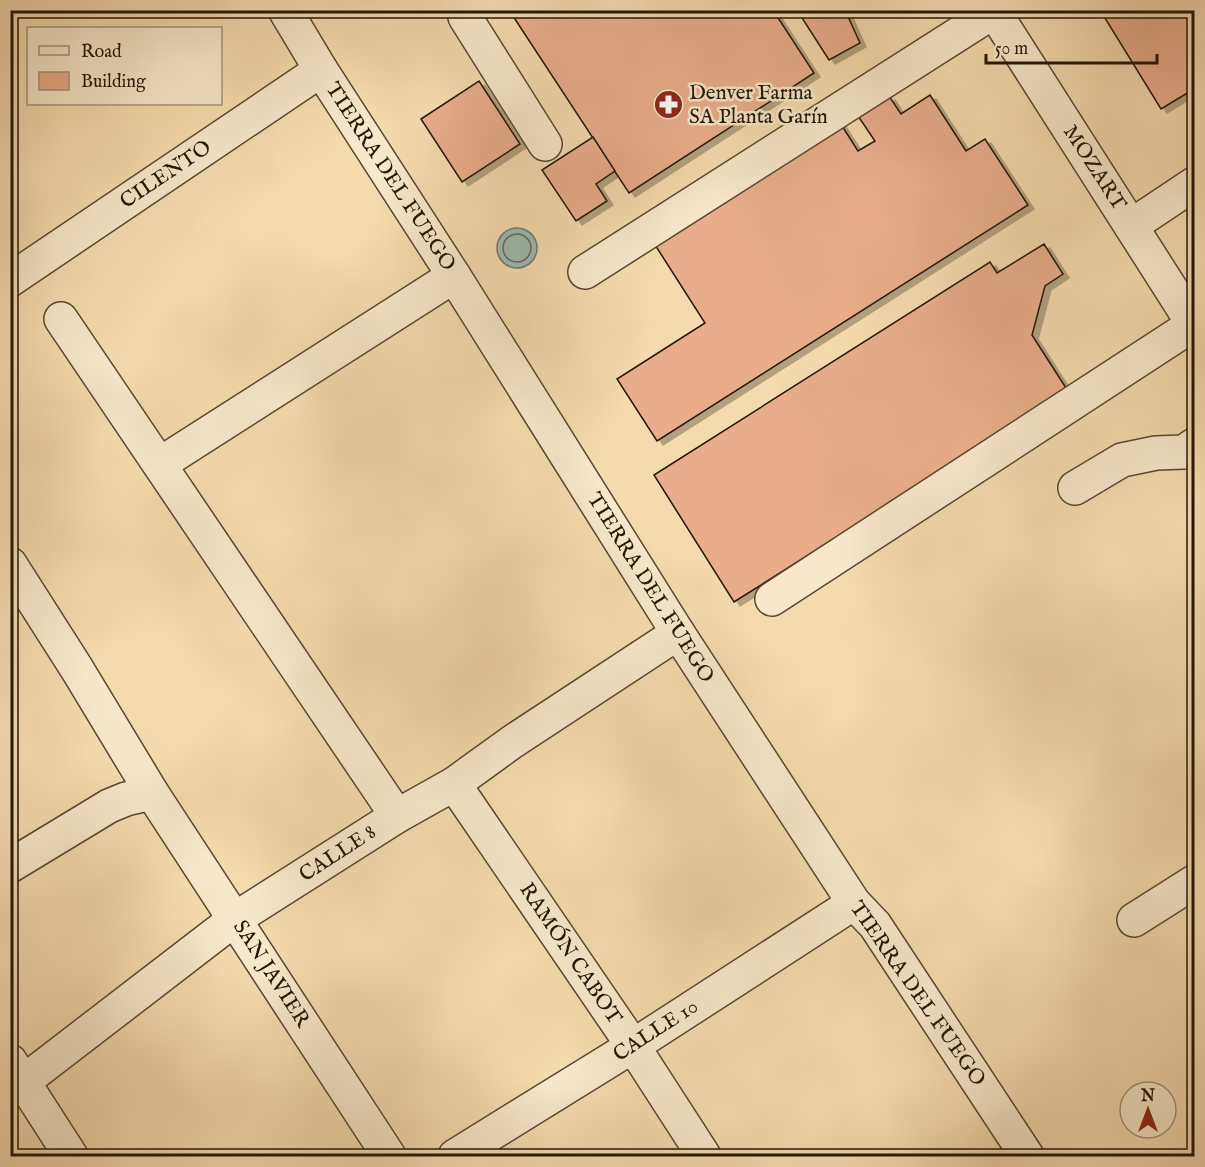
<svg xmlns="http://www.w3.org/2000/svg" width="1205" height="1167" font-family="'IM FELL English',serif">
<style>
.water{fill:#9eb9b2;stroke:#6c786e;stroke-width:1.5}
.lines{fill:none;stroke-linecap:round;stroke-linejoin:round}
.shore{stroke:#60685e;stroke-width:1.5}
.building{fill:#e9ad8b;stroke:#221609;stroke-width:1.5;filter:url(#shadow)}
.minor-casing{stroke:#574732;stroke-width:36}
.minor{stroke:#f8e7ca;stroke-width:33}
.labels{text-anchor:middle;dominant-baseline:central;stroke-width:5;stroke-linejoin:round;paint-order:stroke}
.poi-label{font-size:21px;fill:#221609;stroke:#f8e7ca;text-anchor:start}
.street-label{font-size:21px;fill:#221609;stroke:#f8e7ca}
</style>
<defs>
<filter id="shadow"><feDropShadow dx="6" dy="4" stdDeviation="0" flood-color="#0004"/></filter>
</defs>
<rect width="100%" height="100%" fill="#f5daae"/>
<filter id="stains"><feTurbulence type="fractalNoise" baseFrequency=".00333" numOctaves="4"/><feColorMatrix values="0 0 0 0 .2 0 0 0 0 .09 0 0 0 0 .02 0 0 0 .5 -.17"/></filter>
<radialGradient id="worn" r=".72"><stop offset=".6" stop-color="#630" stop-opacity="0"/><stop offset="1" stop-color="#630" stop-opacity=".3"/></radialGradient>
<circle class="water" cx="517" cy="248" r="20"/>
<g class="lines">
<circle class="shore" cx="517" cy="248" r="14"/>
</g>
<g class="building">
<polygon points="509,10 773,10 814,73 629,193"/>
<polygon points="797,10 845,10 860,43 829,60"/>
<polygon points="1100,10 1194,10 1194,89 1161,109"/>
<polygon points="479,81 520,144 462,182 421,119"/>
<polygon points="930,95 966,151 985,139 1028,205 657,441 617,379 705,323 650,237 837,118 858,151 875,141 858,116 889,96 901,114"/>
<polygon points="593,137 615,171 596,184 607,201 576,221 542,170"/>
<polygon points="1044,244 1063,274 1045,286 1032,335 1068,391 734,602 654,475 990,262 997,273"/>
</g>
<g class="lines">
<defs>
<g id="minor">
<polyline points="285,10 321,70 454,276 678,633 854,903 875,925 1027,1156"/>
<polyline points="464,10 465,17 545,144"/>
<polyline points="993,10 1194,325"/>
<polyline points="1131,226 1194,184"/>
<polyline points="585,272 996,10"/>
<polyline points="10,280 321,70"/>
<polyline points="61,319 397,816"/>
<polyline points="160,464 454,276"/>
<polyline points="1075,488 1122,460 1156,453 1184,452 1194,445"/>
<polyline points="10,564 77,669 152,793 389,1156"/>
<polyline points="772,599 1194,324"/>
<polyline points="454,784 633,1046 704,1156"/>
<polyline points="10,866 109,806 126,799 152,793"/>
<polyline points="1134,920 1194,882"/>
<polyline points="10,1061 71,1156"/>
<polyline points="10,1092 235,919 397,816 454,784 512,742 678,633"/>
<polyline points="455,1156 633,1046 854,903"/>
</g>
</defs>
<use href="#minor" class="minor-casing"/>
<use href="#minor" class="minor"/>
</g>
<defs>
<symbol id="pharmacy-disc" viewBox="-11 -11 22 22"><circle r="9.5" fill="#8f2418" stroke="#f8e7ca"/><path d="M-2-6h4v4h4v4h-4v4h-4v-4h-4v-4h4Z" fill="#fff"/></symbol>
</defs>
<g fill-rule="evenodd">
<use href="#pharmacy-disc" x="652" y="88" width="33" height="33"/>
</g>
<g class="labels">
<g class="poi-label">
<text x="689" y="93">Denver Farma<tspan x="689" dy="24">SA Planta Garín</tspan></text>
</g>
<g class="street-label">
<text transform="translate(1094 168) rotate(57)">MOZART</text>
<text transform="translate(166 175) rotate(-34)">CILENTO</text>
<text transform="translate(390 177) rotate(57)">TIERRA DEL FUEGO</text>
<text transform="translate(650 588) rotate(58)">TIERRA DEL FUEGO</text>
<text transform="translate(338 854) rotate(-33)">CALLE 8</text>
<text transform="translate(570 954) rotate(56)">RAMÓN CABOT</text>
<text transform="translate(271 974) rotate(57)">SAN JAVIER</text>
<text transform="translate(917 994) rotate(55)">TIERRA DEL FUEGO</text>
<text transform="translate(656 1031) rotate(-33)">CALLE 10</text>
</g>
</g>
<rect width="1205" height="1167" fill="none" stroke="#f5daae" stroke-width="36"/>
<rect x="12" y="12" width="1181" height="1143" fill="none" stroke="#221609" stroke-width="3"/>
<rect x="18" y="18" width="1169" height="1131" fill="none" stroke="#221609" stroke-width="1.5"/>
<rect x="27" y="27" width="195" height="78" fill="#f8e7ca" stroke="#a2937d" stroke-width="1.5"/>
<rect x="39" y="46" width="30" height="9" fill="#f8e7ca" stroke="#a2937d" stroke-width="1.5"/>
<text x="81" y="57" font-size="18" fill="#221609">Road</text>
<rect x="39" y="72" width="30" height="18" fill="#e9ad8b" stroke="#a2937d" stroke-width="1.5"/>
<text x="81" y="87" font-size="18" fill="#221609">Building</text>
<g transform="translate(1148 1110)"><circle r="28" fill="#f8e7ca" stroke="#a2937d" stroke-width="1.5"/>
<path d="M0-4.5L10 22L0 15L-10 22Z" fill="#8f2418"/>
<text y="-9" font-size="16" font-weight="bold" text-anchor="middle" fill="#221609">N</text>
</g>
<path d="M986 54v9h171v-9" fill="none" stroke="#221609" stroke-width="3"/>
<text x="995" y="54" font-size="18" fill="#221609" stroke="#f8e7ca" stroke-width="4.5" paint-order="stroke">50 m</text>
<rect width="100%" height="100%" filter="url(#stains)"/>
<rect width="100%" height="100%" fill="url(#worn)"/>
</svg>
